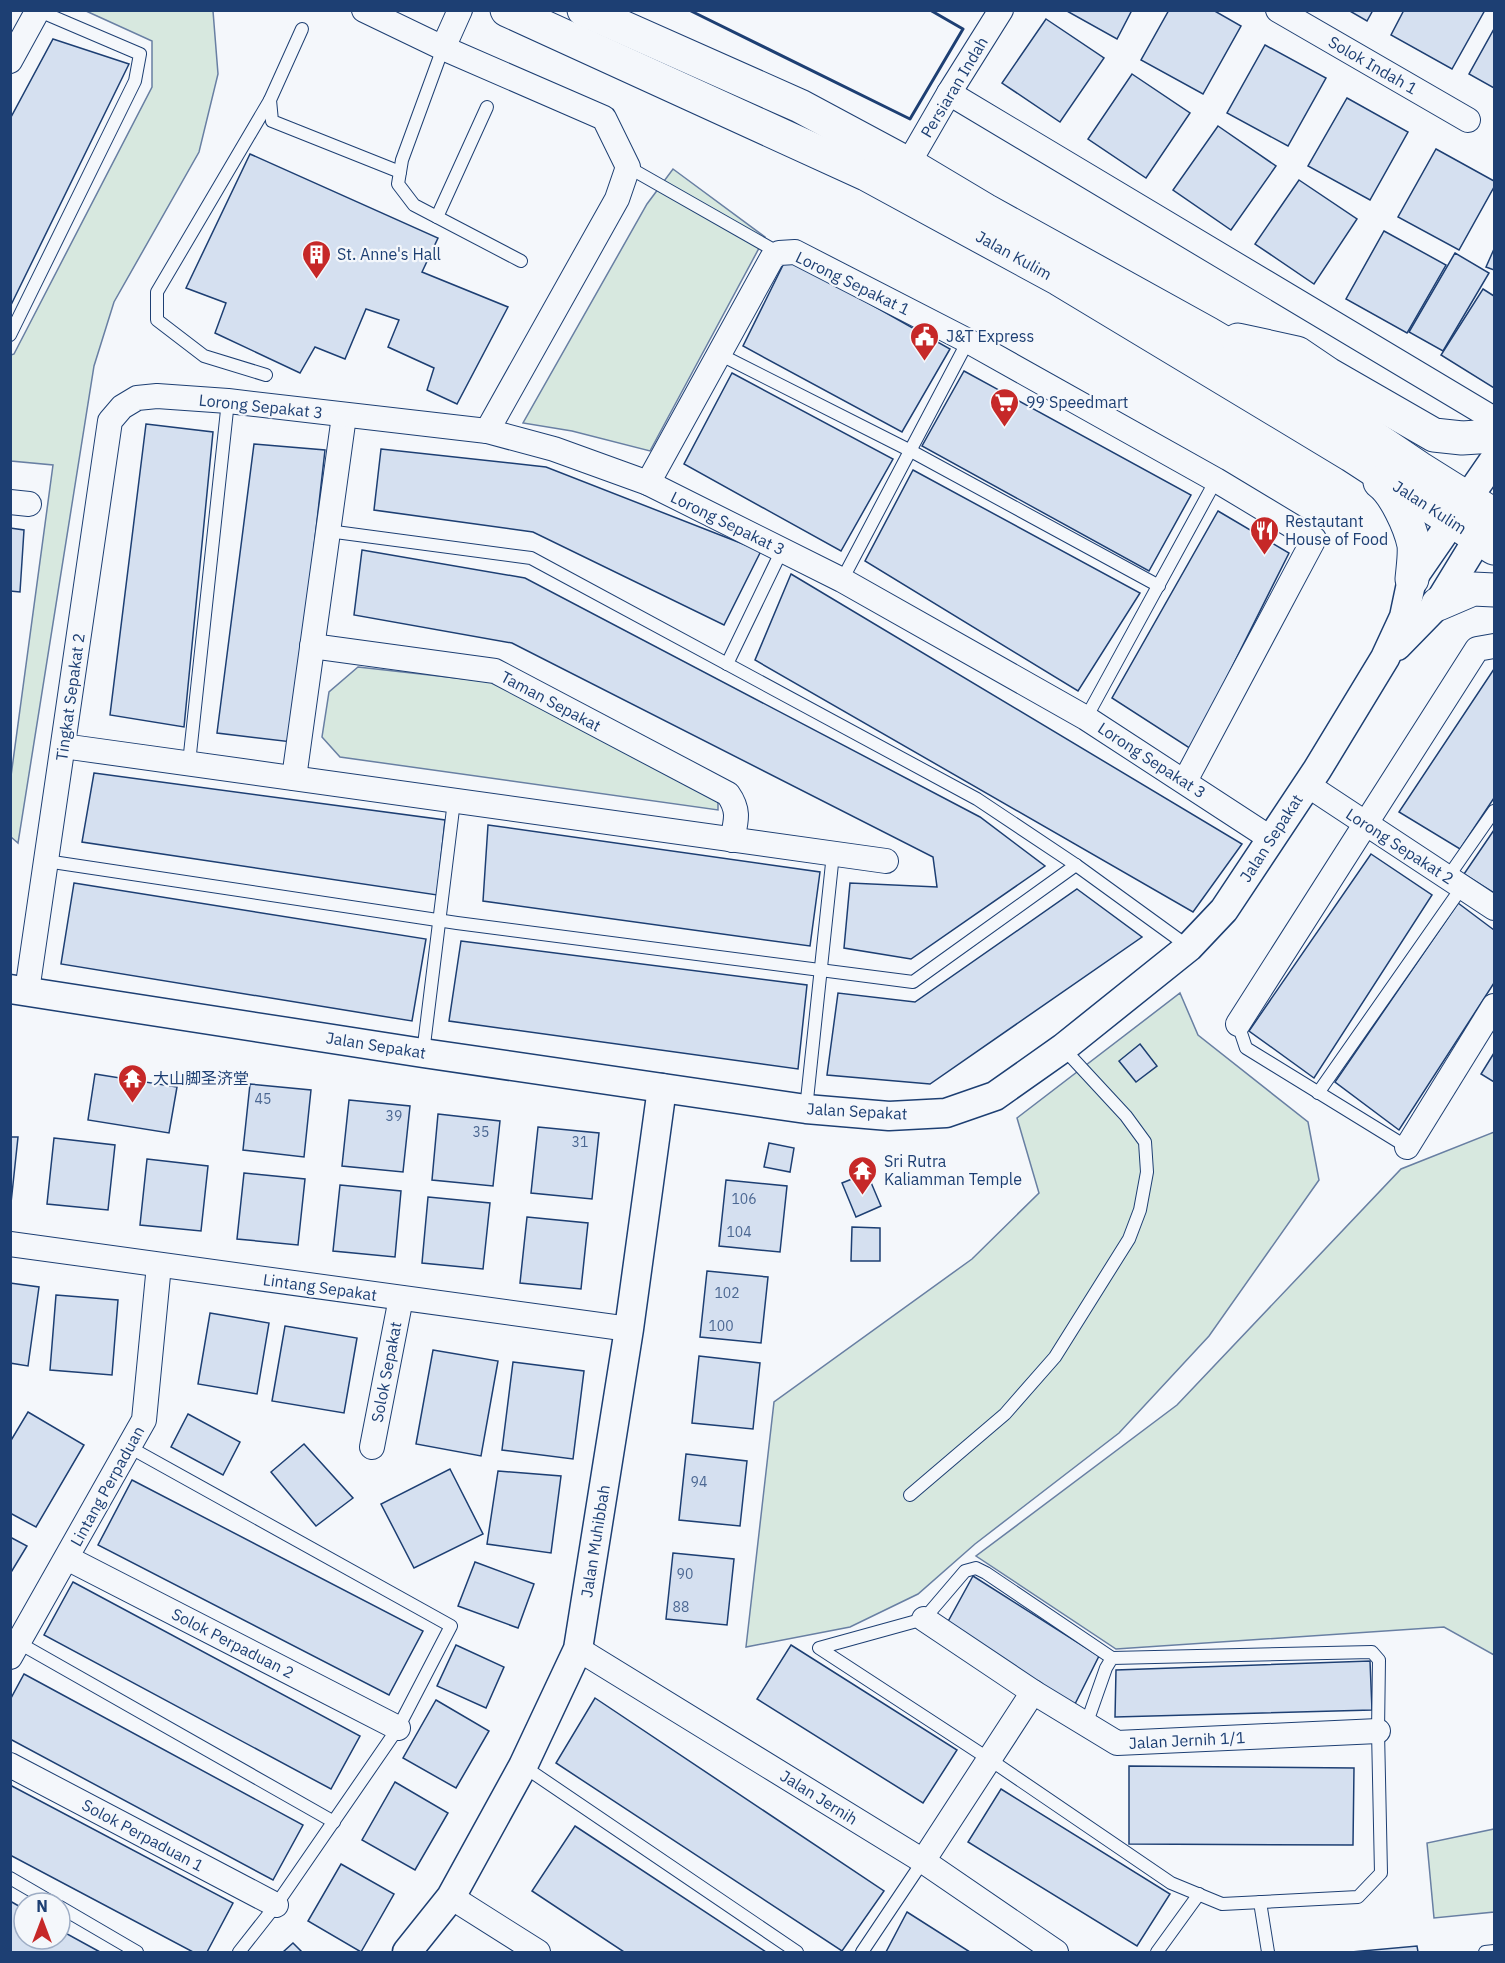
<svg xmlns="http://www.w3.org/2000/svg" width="1505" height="1963" font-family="'IBM Plex Sans','Noto Sans SC',sans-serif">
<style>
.green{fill:#d7e8df;stroke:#687fa3;stroke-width:1.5}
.building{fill:#d5e0f0;stroke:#1d3f73;stroke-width:1.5}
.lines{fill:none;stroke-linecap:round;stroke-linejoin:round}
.service-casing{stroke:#1d3f73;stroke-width:14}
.minor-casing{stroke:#1d3f73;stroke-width:26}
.tertiary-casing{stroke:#1d3f73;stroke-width:31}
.primary-casing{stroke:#1d3f73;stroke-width:35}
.service{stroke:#f4f7fb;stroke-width:12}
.minor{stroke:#f4f7fb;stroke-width:24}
.tertiary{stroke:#f4f7fb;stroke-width:28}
.primary{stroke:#f4f7fb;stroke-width:33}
.wall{stroke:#1d3f73;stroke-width:3}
.labels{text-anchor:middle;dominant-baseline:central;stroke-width:4.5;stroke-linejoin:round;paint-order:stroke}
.number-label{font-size:14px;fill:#4b6792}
.street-label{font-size:16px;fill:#1d3f73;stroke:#f4f7fb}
.poi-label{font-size:16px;fill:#1d3f73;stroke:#f4f7fb;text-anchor:start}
</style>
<rect width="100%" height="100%" fill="#f4f7fb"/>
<g class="green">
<polygon points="86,11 213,11 218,74 199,152 114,302 94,366 18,843 11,837 11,776 53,465 11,461 11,355 14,354 152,87 152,41"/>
<polygon points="673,169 765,237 650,451 572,431 523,423 647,204"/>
<polygon points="358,667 492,682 718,797 718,810 340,757 322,737 329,692"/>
<polygon points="1180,993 1198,1035 1308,1122 1319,1180 1209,1336 1119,1433 975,1544 918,1594 850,1627 746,1647 774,1402 972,1259 1039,1193 1017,1118"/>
<polygon points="1494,1132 1494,1655 1444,1627 1116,1649 976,1556 1177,1405 1401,1169"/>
<polygon points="1494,1829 1494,1912 1434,1918 1427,1843"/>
</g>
<g class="building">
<polygon points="1065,10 1132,10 1117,39"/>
<polygon points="1169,10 1213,10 1241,26 1203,94 1141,60"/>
<polygon points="1348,10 1373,10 1367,21"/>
<polygon points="1404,10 1485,10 1452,69 1391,35"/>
<polygon points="1046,19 1104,58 1060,122 1002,83"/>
<polygon points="1494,29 1494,88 1469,74"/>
<polygon points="53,39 129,64 10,307 10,119"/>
<polygon points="1265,45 1326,78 1288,146 1227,113"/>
<polygon points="1132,74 1190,113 1146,178 1088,139"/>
<polygon points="1347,98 1408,132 1370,200 1308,166"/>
<polygon points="1218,126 1276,166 1231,230 1173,190"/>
<polygon points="1436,149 1494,181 1494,187 1459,250 1398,217"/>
<polygon points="250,154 438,238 422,272 508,307 457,404 427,390 434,368 388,347 399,320 366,309 345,359 315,347 300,373 215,333 226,303 186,288"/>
<polygon points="1299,180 1357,219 1314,284 1255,244"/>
<polygon points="1384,231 1446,265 1407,333 1346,299"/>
<polygon points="1494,249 1494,270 1486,267"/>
<polygon points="1455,253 1489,273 1443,351 1409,332"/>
<polygon points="787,257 950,349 902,432 743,346"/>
<polygon points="1483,289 1494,296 1494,388 1441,355"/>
<polygon points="964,371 1191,495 1149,571 922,446"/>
<polygon points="732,373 893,459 841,551 684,464"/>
<polygon points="146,424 213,432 184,727 110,715"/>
<polygon points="254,444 325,450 292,742 217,733"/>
<polygon points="381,449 546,467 761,551 724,625 533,532 374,510"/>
<polygon points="913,470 1140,593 1078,691 865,561"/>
<polygon points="1218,511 1289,553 1191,749 1112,698"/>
<polygon points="10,528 24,530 20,592 10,591"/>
<polygon points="362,550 525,578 980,817 1045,866 911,959 844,948 850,883 937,887 933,857 512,643 354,615"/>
<polygon points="791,574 1242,844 1193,912 755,660"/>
<polygon points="1494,669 1494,798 1460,849 1399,812"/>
<polygon points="94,773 445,820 437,895 82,842"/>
<polygon points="488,825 820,872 810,946 483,901"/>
<polygon points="1494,830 1494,893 1464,874"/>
<polygon points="1371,854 1432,895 1314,1078 1249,1031"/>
<polygon points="74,883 426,939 412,1021 61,964"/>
<polygon points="1077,889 1142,937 930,1084 827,1075 838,993 915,1002"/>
<polygon points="1458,903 1494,930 1494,983 1399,1130 1335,1082"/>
<polygon points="461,941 807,985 798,1069 449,1021"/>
<polygon points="1140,1044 1157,1066 1136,1082 1119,1061"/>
<polygon points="1494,1053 1494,1082 1481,1074"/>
<polygon points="95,1074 177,1087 169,1133 88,1120"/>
<polygon points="250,1084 311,1090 304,1157 243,1150"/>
<polygon points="349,1100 410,1106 403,1172 342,1166"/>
<polygon points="438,1114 500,1121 493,1186 432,1180"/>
<polygon points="538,1127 599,1133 592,1199 531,1193"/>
<polygon points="10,1137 18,1137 11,1203 10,1203"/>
<polygon points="54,1138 115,1145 108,1210 47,1204"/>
<polygon points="769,1143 794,1148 790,1172 764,1167"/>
<polygon points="147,1159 208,1166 201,1231 140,1225"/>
<polygon points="244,1173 305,1179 298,1245 237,1239"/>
<polygon points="867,1173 881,1206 856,1217 842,1183"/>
<polygon points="726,1180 787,1186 780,1252 719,1246"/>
<polygon points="340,1185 401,1191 395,1257 333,1251"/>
<polygon points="428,1197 490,1203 483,1269 422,1263"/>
<polygon points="527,1217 588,1223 581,1289 520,1283"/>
<polygon points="852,1227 880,1228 880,1261 851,1261"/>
<polygon points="707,1271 768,1277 761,1343 700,1337"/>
<polygon points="10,1283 39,1287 28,1366 10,1363"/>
<polygon points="56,1295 118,1300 112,1375 50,1370"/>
<polygon points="210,1313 269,1323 257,1394 198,1384"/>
<polygon points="285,1326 357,1338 344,1413 272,1401"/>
<polygon points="433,1350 498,1361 481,1456 416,1444"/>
<polygon points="699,1356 760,1363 753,1429 692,1423"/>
<polygon points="513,1362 584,1371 573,1459 502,1450"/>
<polygon points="28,1412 84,1445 36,1527 10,1513 10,1442"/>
<polygon points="188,1414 240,1442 223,1475 171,1447"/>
<polygon points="304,1444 353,1498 316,1526 271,1472"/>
<polygon points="686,1454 747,1461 740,1526 679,1520"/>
<polygon points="450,1469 483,1534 414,1568 381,1504"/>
<polygon points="498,1471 561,1476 551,1553 487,1544"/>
<polygon points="132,1480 423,1631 389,1695 98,1545"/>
<polygon points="10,1537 27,1546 10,1574"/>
<polygon points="673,1553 734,1559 727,1625 666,1619"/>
<polygon points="475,1562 534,1584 518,1628 458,1606"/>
<polygon points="973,1576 1099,1656 1074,1706 945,1627"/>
<polygon points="73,1582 360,1736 331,1789 44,1635"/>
<polygon points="456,1645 504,1667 486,1708 437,1686"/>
<polygon points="791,1645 957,1750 923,1803 757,1699"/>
<polygon points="1370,1661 1372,1710 1115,1717 1116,1670"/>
<polygon points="24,1674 303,1825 273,1880 10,1739 10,1700"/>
<polygon points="595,1698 884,1891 842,1951 556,1763"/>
<polygon points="436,1700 489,1731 456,1788 403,1758"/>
<polygon points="1129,1766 1354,1768 1353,1845 1129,1844"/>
<polygon points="395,1782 448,1813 415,1870 362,1840"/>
<polygon points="10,1785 233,1903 207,1952 193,1952 10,1855"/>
<polygon points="1001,1789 1170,1894 1137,1946 968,1842"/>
<polygon points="575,1826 766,1952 624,1952 532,1891"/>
<polygon points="341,1864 394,1894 361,1952 308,1921"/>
<polygon points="10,1901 24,1909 24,1939 60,1939 60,1930 100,1952 10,1952"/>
<polygon points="907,1912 970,1952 886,1952"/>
<polygon points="293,1943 302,1952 283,1952"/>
<polygon points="1417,1946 1418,1952 1351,1952"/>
</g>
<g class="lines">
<defs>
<g id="service">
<polyline points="302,29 270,100 272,121 400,172"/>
<polyline points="443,48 402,160 398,184 414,205 521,261"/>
<polyline points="628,167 779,253"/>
<polyline points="437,217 487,107"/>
<polyline points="10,335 135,81 140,54 37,10"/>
<polyline points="719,354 911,451 1159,586"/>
<polyline points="266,375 204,356 157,320 157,292 270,100"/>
<polyline points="328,531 531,558 977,799 1076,865 1189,947"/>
<polyline points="842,580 968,341"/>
<polyline points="727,664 782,550"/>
<polyline points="1086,718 1216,480"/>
<polyline points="189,763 228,401"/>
<polyline points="46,861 457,923 913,982 1076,865"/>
<polyline points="1448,877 1494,811"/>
<polyline points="1238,1024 1246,1048 1407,1147"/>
<polyline points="423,1053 454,801"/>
<polyline points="1318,1093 1462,887"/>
<polyline points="806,1109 833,854"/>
<polyline points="129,1447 451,1626 398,1728 276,1905 239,1952"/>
<polyline points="910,1495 1005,1414 1055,1357 1129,1239 1140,1210 1147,1172 1145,1142 1126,1116 1063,1048"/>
<polyline points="19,1643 334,1822"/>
<polyline points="1086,1725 1106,1668 1112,1658 1372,1652 1379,1660 1378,1731 1381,1873 1358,1897 1222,1904 1171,1883 989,1759 819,1648 924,1619 965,1571 976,1568 986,1573 1112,1658"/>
<polyline points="523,1766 797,1952"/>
<polyline points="10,1878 53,1903"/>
<polyline points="1260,1902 1268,1952"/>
<polyline points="60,1907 137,1952"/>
<polyline points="862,1952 923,1861"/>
<polyline points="1157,1952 1199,1894"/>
<polyline points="1485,1952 1494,1951"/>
</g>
<g id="minor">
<polyline points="364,10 443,48 604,118 628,167 617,199 487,431"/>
<polyline points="1278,10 1468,120"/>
<polyline points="443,48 460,10"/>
<polyline points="10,61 38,10"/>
<polyline points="949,93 1494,419"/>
<polyline points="908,164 949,93 1001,10"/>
<polyline points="648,483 772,258 779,253 795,252 968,341 1216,480 1314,539 1185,781"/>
<polyline points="10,502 29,504"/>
<path d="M312 646 495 671 728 794C740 811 736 821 732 840"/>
<polyline points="63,746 886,861"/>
<polyline points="294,778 344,416"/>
<polyline points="1306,784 1494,908"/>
<polyline points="27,991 110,421 122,407 137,398 157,396 228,401 487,431 554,449 648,483 842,580 1086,718 1270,838"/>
<polyline points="1238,1024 1477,649 1494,646"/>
<polyline points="1407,1147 1494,1006"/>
<polyline points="10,1244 629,1329"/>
<polyline points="372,1447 401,1298"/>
<polyline points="67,1558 398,1728"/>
<polyline points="924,1619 1033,1692 1117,1743 1378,1731"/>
<polyline points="578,1649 923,1861 1056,1952"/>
<polyline points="10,1657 144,1420 159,1265"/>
<polyline points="10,1765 276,1905"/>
<polyline points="923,1861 1033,1692"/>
<polyline points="451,1897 538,1952"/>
</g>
<g id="tertiary">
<polyline points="1397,646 1438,604 1490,519"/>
<polyline points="10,989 423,1053 806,1109 889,1116 946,1113 995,1096 1063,1048 1189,947 1224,910 1317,770 1385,658 1404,617 1412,579 1494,460"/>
<polyline points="407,1952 451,1897 523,1766 578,1649 629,1329 662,1088"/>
</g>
<g id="primary">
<polyline points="507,10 866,174 1059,279 1351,455 1494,548"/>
<polyline points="584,10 800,106 908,164 985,210 1209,334 1296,385 1419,468 1494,515"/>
<polyline points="1238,340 1297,353 1328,374 1434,435 1462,438 1494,436"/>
<path d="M1380 482C1395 493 1410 526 1414 545 1415 555 1413 568 1412 579"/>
<polyline points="1438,604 1473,589 1494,590"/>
</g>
</defs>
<use href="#service" class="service-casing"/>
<use href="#minor" class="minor-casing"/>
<use href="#tertiary" class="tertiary-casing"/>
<use href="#primary" class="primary-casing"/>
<use href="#service" class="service"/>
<use href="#minor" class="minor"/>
<use href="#tertiary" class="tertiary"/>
<use href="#primary" class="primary"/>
<polyline class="wall" points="689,10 910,119 963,29 930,10"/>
</g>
<defs>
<symbol id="building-pin" viewBox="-11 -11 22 30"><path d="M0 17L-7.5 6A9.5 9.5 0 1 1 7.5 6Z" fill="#c62828" stroke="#f4f7fb"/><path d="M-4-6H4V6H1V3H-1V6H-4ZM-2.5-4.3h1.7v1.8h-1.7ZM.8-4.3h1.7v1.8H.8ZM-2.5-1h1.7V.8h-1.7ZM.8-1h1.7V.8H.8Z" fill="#fff"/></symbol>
<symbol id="civic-pin" viewBox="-11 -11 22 30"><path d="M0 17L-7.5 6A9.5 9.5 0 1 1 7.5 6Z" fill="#c62828" stroke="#f4f7fb"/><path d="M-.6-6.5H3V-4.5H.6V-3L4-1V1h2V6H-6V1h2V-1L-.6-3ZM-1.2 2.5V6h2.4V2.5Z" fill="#fff"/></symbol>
<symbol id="supermarket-pin" viewBox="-11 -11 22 30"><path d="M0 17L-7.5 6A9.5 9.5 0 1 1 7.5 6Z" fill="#c62828" stroke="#f4f7fb"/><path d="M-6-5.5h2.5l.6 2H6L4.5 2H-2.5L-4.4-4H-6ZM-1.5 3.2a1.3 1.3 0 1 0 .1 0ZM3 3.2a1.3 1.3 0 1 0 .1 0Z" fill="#fff"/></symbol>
<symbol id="restaurant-pin" viewBox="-11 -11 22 30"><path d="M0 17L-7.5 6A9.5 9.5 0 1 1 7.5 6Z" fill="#c62828" stroke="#f4f7fb"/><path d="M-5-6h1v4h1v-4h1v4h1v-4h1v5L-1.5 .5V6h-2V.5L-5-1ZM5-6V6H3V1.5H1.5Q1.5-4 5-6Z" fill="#fff"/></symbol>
<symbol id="temple-pin" viewBox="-11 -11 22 30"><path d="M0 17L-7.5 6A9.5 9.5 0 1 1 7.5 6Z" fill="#c62828" stroke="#f4f7fb"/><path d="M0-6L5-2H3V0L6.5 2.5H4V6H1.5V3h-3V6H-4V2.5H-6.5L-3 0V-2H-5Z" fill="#fff"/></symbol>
</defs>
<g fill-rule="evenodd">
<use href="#building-pin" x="300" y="238" width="33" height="45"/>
<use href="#civic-pin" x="908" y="320" width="33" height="45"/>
<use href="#supermarket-pin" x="988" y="386" width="33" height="45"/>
<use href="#restaurant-pin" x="1248" y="514" width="33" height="45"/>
<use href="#temple-pin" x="116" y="1062" width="33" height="45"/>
<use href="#temple-pin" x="846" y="1154" width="33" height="45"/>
</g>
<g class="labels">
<g class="number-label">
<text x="263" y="1099">45</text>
<text x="394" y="1116">39</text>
<text x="481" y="1132">35</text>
<text x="580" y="1142">31</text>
<text x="744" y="1199">106</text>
<text x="739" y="1232">104</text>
<text x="727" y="1293">102</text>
<text x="721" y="1326">100</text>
<text x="699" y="1482">94</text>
<text x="685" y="1574">90</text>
<text x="681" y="1607">88</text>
</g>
<g class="street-label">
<text transform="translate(1373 65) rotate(30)">Solok Indah 1</text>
<text transform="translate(954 87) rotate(-59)">Persiaran Indah</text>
<text transform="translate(1014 255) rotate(29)">Jalan Kulim</text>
<text transform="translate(853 283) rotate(26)">Lorong Sepakat 1</text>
<text transform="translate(261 406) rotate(6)">Lorong Sepakat 3</text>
<text transform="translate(1430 507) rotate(33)">Jalan Kulim</text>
<text transform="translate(728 523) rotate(26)">Lorong Sepakat 3</text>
<text transform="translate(70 697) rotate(-82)">Tingkat Sepakat 2</text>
<text transform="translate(551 701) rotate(28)">Taman Sepakat</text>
<text transform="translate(1152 760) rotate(33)">Lorong Sepakat 3</text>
<text transform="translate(1271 838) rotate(-57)">Jalan Sepakat</text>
<text transform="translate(1400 846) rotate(33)">Lorong Sepakat 2</text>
<text transform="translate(376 1045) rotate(9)">Jalan Sepakat</text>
<text transform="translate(857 1111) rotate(3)">Jalan Sepakat</text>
<text transform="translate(320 1287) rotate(8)">Lintang Sepakat</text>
<text transform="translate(386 1372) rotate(-79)">Solok Sepakat</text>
<text transform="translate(107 1486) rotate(-61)">Lintang Perpaduan</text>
<text transform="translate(595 1541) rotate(-81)">Jalan Muhibbah</text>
<text transform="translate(233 1643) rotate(27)">Solok Perpaduan 2</text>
<text transform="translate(1187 1740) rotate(-3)">Jalan Jernih 1/1</text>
<text transform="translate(819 1797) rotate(32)">Jalan Jernih</text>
<text transform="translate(143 1835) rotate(28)">Solok Perpaduan 1</text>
</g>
<g class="poi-label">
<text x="337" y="254">St. Anne's Hall</text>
<text x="946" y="336">J&amp;T Express</text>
<text x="1026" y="402">99 Speedmart</text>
<text x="1285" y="521">Restautant<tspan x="1285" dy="18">House of Food</tspan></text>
<text x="153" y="1078">大山脚圣济堂</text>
<text x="884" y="1161">Sri Rutra<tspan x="884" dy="18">Kaliamman Temple</tspan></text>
</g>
</g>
<rect width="1505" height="1963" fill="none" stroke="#1d3f73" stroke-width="24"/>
<g transform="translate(42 1921)"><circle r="28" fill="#f4f7fb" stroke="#9eadc5" stroke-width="1.5"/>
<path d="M0-4.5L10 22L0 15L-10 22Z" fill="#c62828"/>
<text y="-9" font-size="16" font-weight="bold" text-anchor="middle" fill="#1d3f73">N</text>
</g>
</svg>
